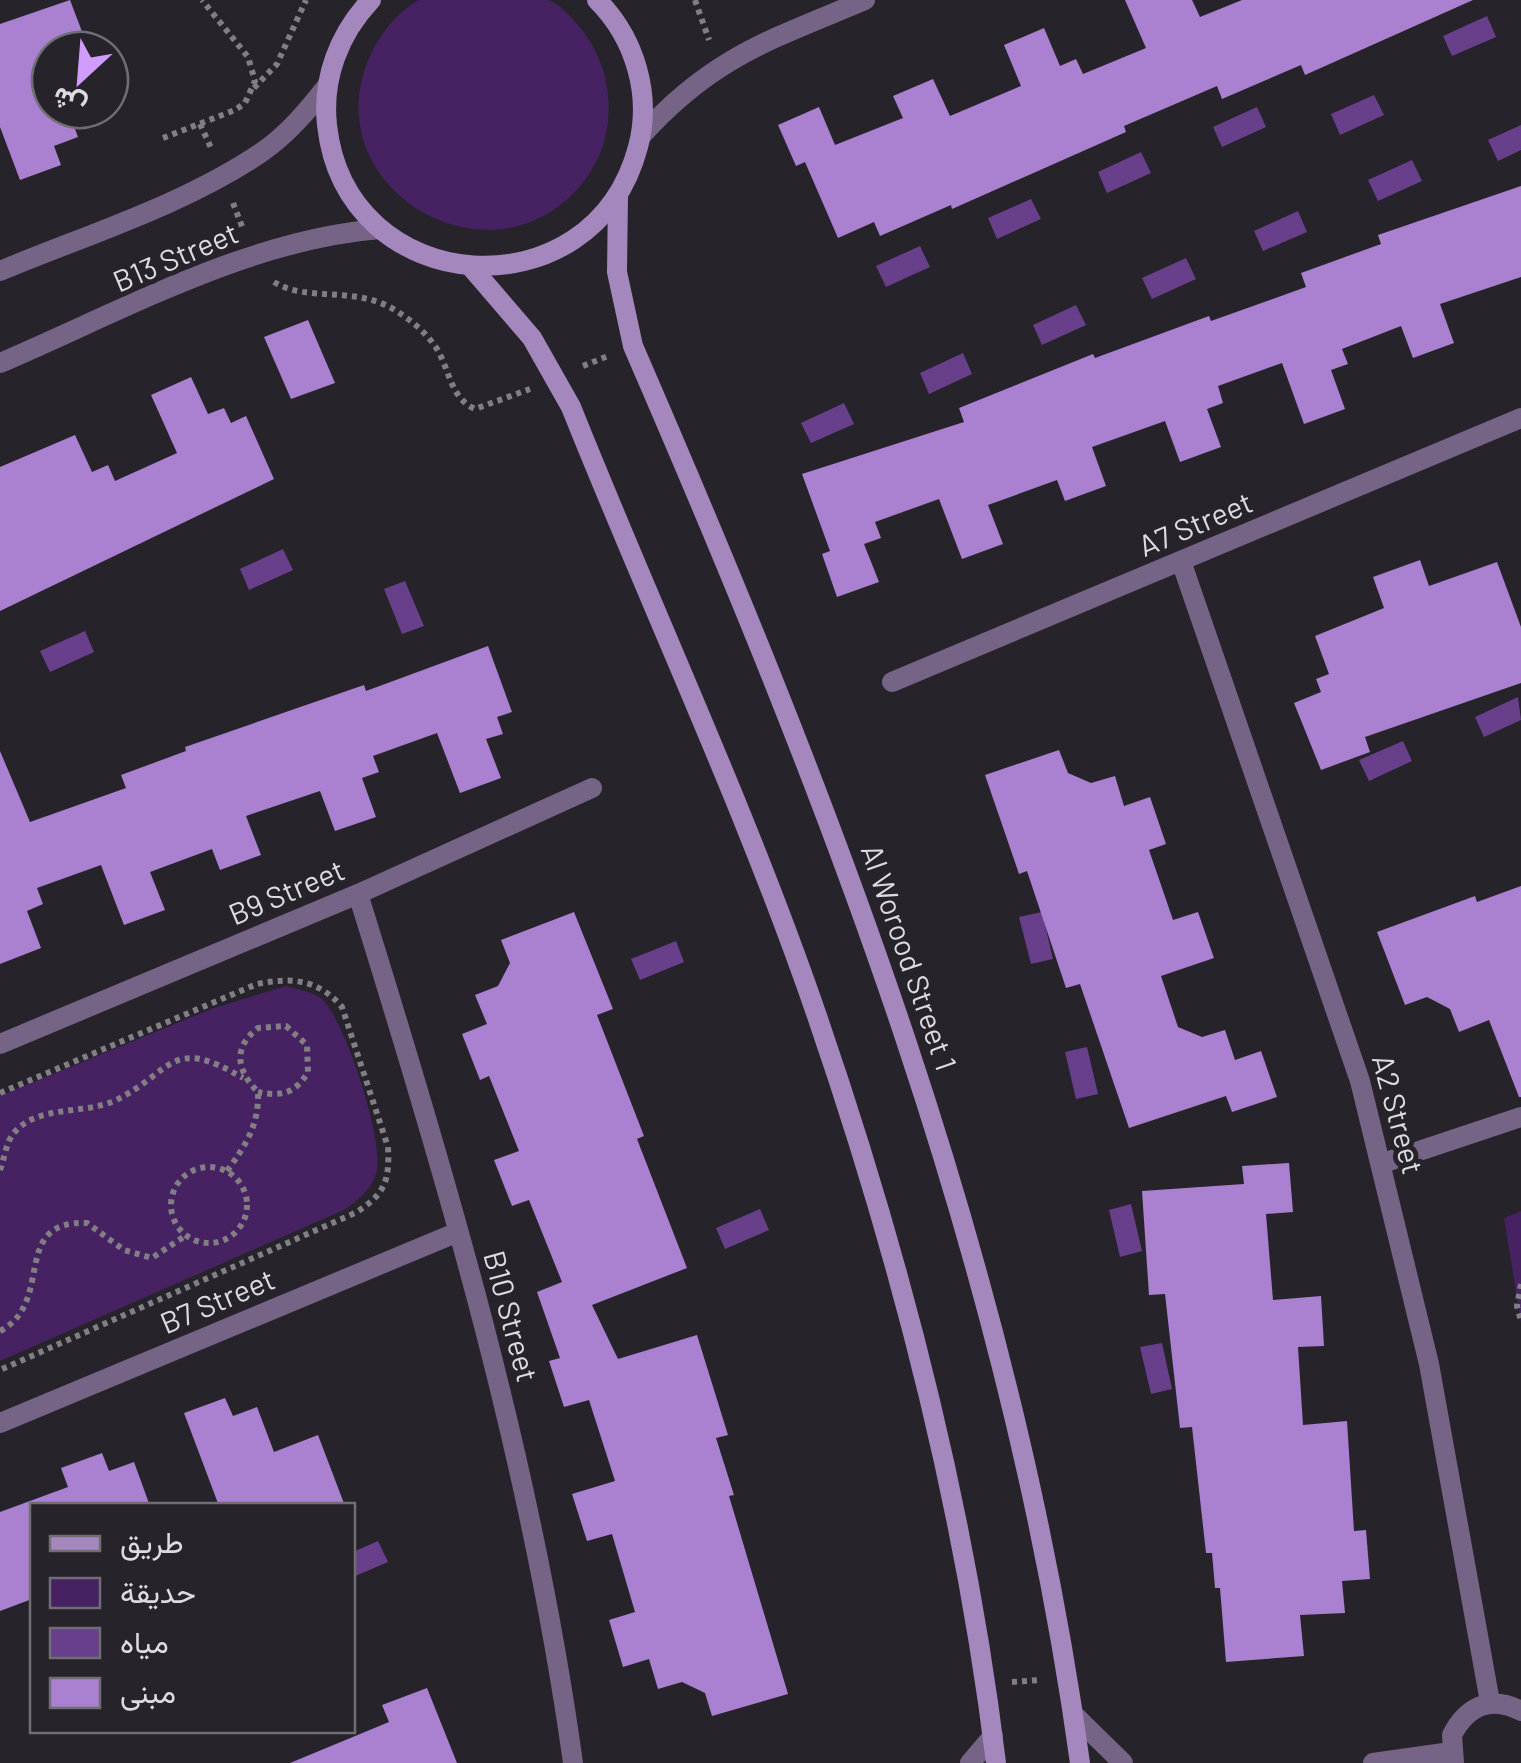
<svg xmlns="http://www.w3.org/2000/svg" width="1521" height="1763" font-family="Barlow,Vazirmatn,sans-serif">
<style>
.green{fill:#472263}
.water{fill:#683f8a}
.building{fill:#aa80d0}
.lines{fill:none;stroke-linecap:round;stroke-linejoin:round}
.path{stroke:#817e84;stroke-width:6;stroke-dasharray:5 5;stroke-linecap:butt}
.street{stroke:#756486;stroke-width:20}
.secondary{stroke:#a387bd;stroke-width:20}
.labels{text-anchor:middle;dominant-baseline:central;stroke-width:10;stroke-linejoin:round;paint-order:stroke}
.street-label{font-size:30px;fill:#dddbe0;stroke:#27232b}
</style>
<rect width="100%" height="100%" fill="#27232b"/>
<g class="green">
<path d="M419 0C448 0 525 0 548 0 559 3 570 16 577 24 617 69 620 139 581 185 489 294 312 186 370 56 380 34 397 12 419 0Z"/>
<path d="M286 986C297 989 313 992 322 999 345 1020 386 1145 376 1174 371 1190 359 1199 346 1209L0 1361V1096L211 1009Z"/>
<polygon points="1521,1211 1521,1322 1504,1218"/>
</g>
<g class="water">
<polygon points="1487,16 1496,37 1452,56 1443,36"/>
<polygon points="1374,95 1384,115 1340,135 1331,114"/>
<polygon points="1257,107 1266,127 1222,147 1213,127"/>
<polygon points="1521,125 1521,150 1498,161 1488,140"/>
<polygon points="1141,152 1151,173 1107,193 1098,172"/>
<polygon points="1412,160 1422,181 1378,201 1368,180"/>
<polygon points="1031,199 1041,219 997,239 988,218"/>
<polygon points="1298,211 1307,232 1263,251 1254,231"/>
<polygon points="920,246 930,267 886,287 876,266"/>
<polygon points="1186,258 1196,279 1152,299 1142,278"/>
<polygon points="1076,305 1086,325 1042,345 1033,325"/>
<polygon points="963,353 972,374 929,394 920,373"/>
<polygon points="844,403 854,424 811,443 801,423"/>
<polygon points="283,549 293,570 249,590 240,569"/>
<polygon points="405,581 424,626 402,634 384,589"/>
<polygon points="85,631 94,652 50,672 40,651"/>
<polygon points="1518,697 1521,720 1484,737 1475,717"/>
<polygon points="1403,741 1412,761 1369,781 1359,760"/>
<polygon points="1042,912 1053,959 1031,964 1019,917"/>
<polygon points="676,941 684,962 640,980 631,959"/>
<polygon points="1087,1047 1098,1094 1076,1099 1065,1052"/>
<polygon points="1131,1204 1142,1251 1120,1257 1109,1210"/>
<polygon points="760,1209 769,1230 725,1249 716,1228"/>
<polygon points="1162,1343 1172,1389 1151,1394 1140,1347"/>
<polygon points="378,1541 388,1562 353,1577 353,1552"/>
</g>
<g class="building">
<polygon points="70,0 89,50 46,50 50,110 68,110 78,137 54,146 61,165 20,180 0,127 0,24"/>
<polygon points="1125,0 1192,0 1200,17 1242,0 1473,0 1305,75 1301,65 1222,99 1217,86 1124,126 1126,132 952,209 951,205 880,236 874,222 838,238 805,162 796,166 778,125 819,107 835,145 903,118 893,96 933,79 950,116 1021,86 1004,45 1044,28 1060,66 1076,59 1083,74 1146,48"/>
<polygon points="1521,186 1521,277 1440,304 1454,343 1413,358 1401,326 1342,349 1348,364 1331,370 1345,409 1304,424 1282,363 1218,386 1223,403 1207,409 1221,447 1180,462 1165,421 1092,447 1106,486 1065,501 1057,480 988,505 1003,544 962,559 939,499 875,522 881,538 864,544 879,582 837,597 822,554 830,551 802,474 964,422 959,408 1093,354 1095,358 1209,316 1211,321 1306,287 1301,273 1381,244 1378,235"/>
<polygon points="308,320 335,383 291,399 264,337"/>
<polygon points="191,377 208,414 224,408 231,423 246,416 274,479 0,611 0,467 75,435 92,472 108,465 115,481 177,453 151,395"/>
<polygon points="1420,560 1429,586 1497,562 1521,627 1521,683 1365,737 1370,752 1321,770 1294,703 1321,692 1316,679 1329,674 1315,636 1384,608 1373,577"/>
<polygon points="488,646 512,712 497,717 503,734 486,739 501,778 460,793 437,733 373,756 379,772 362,778 376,817 335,831 320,791 246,816 261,855 220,870 212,849 150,872 165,910 124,925 101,865 37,888 43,904 27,911 41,948 0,964 0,751 30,822 126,788 121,775 186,751 185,747 364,685 366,691"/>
<polygon points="1059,750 1068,773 1091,783 1115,776 1124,806 1150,797 1166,844 1149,850 1173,920 1198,912 1214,958 1161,976 1178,1027 1202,1037 1225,1030 1235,1060 1261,1051 1277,1097 1232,1112 1226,1096 1129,1128 1080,984 1066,988 1027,871 1019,874 985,775"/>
<polygon points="1521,886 1521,1097 1519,1097 1489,1020 1459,1032 1450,1009 1427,997 1405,1005 1377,932 1475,896 1477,902"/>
<polygon points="574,912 613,1009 597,1015 644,1136 637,1139 687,1268 592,1305 618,1359 697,1335 728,1435 716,1438 734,1495 729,1496 788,1694 712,1716 705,1693 682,1682 658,1689 649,1659 623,1667 609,1620 635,1612 612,1534 587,1541 572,1494 615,1481 589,1400 564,1407 549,1361 560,1358 537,1292 562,1282 529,1200 512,1206 494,1160 519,1151 489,1076 480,1080 462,1034 487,1024 475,995 498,986 510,963 501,940"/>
<polygon points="1289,1163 1293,1212 1266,1214 1273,1300 1321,1296 1324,1346 1298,1347 1303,1425 1347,1421 1354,1531 1366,1530 1370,1579 1342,1581 1345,1613 1300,1615 1304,1656 1226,1662 1220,1588 1215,1588 1212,1553 1206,1553 1192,1427 1180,1428 1165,1294 1149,1295 1142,1191 1244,1184 1242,1166"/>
<polygon points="225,1398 233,1416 257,1407 274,1452 318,1435 345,1506 219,1506 184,1413"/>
<polygon points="102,1453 109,1471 134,1462 150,1506 32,1506 32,1599 0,1611 0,1512 68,1487 61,1468"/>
<polygon points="427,1688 457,1763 290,1763 389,1722 382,1705"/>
</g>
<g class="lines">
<g class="path">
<polyline points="695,0 709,40"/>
<polyline points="254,88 277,64 306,0"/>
<polyline points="200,124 212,150"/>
<polyline points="163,138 235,110 245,103 255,81 248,57 202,0"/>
<polyline points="233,203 243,229"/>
<path d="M274 282C309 304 358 283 401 314 413 322 426 333 435 346 450 368 449 397 475 409L530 389"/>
<polyline points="583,366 608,356"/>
<path d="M0 1093 257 984C291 977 318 979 342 1007L388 1147C390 1182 384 1195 355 1213L0 1370"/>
<circle cx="209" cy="1205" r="38"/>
<path d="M0 1170C4 1160 6 1143 13 1134 37 1104 83 1115 114 1101 173 1073 169 1034 243 1078"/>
<path d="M227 1171C246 1145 259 1125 258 1092 237 1071 232 1048 258 1028L286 1026 307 1045 308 1072C296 1093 281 1097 258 1092"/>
<polyline points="1521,1284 1517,1306 1521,1321"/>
<path d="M0 1331C56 1302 9 1220 87 1223L124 1250 152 1258 185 1236"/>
<polyline points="1012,1682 1039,1680"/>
</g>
<g class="street">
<path d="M641 136C712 57 770 40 865 0"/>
<path d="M0 271C86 235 184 205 262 152 288 134 308 110 327 86"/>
<path d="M0 363C120 312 249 239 380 229"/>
<polyline points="1181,561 1360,1081 1429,1364 1490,1702"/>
<polyline points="892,682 1521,418"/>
<path d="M358 894C447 1179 532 1466 573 1763"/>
<polyline points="0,1044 358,894 592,788"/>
<polyline points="1383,1163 1521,1117"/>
<polyline points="0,1423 458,1232"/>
<polyline points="1074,1715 1123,1763"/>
<polyline points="970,1763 993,1736"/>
<polyline points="1373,1763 1451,1752"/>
<path d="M1454 1763 1452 1735C1467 1706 1491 1695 1521 1711"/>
</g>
<g class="secondary">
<path d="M371 0C339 34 322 78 327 125 346 300 593 317 638 147 652 95 635 38 597 0"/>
<path d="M618 196 617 272 633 346C833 807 1011 1262 1080 1763"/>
<path d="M471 267 532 338 571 407C652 610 746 809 817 1016 901 1260 965 1507 996 1763"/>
</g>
</g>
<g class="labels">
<g class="street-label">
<text transform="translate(175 256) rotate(-23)">B13 Street</text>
<text transform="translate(1195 523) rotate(-23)">A7 Street</text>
<text transform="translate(286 891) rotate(-23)">B9 Street</text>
<text transform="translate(910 957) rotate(71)">Al Worood Street 1</text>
<text transform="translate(1399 1114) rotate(75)">A2 Street</text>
<text transform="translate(217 1300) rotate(-23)">B7 Street</text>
<text transform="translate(512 1316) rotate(75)">B10 Street</text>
</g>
</g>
<rect x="30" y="1503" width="325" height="230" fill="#27232b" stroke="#706d73" stroke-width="2.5"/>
<rect x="50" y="1536" width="50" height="15" fill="#a387bd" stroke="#706d73" stroke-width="2.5"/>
<text x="120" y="1553" font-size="30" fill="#dddbe0">طريق</text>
<rect x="50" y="1578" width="50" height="30" fill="#472263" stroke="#706d73" stroke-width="2.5"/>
<text x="120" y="1603" font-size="30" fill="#dddbe0">حديقة</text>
<rect x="50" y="1628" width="50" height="30" fill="#683f8a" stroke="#706d73" stroke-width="2.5"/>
<text x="120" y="1653" font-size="30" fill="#dddbe0">مياه</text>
<rect x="50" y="1678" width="50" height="30" fill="#aa80d0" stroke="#706d73" stroke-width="2.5"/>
<text x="120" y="1703" font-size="30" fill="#dddbe0">مبنى</text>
<g transform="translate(80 80) rotate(206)"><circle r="48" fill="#27232b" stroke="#706d73" stroke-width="2.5"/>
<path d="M0-8L18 38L0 25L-18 38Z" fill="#d09dfe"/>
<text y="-15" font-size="28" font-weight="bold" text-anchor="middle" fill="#dddbe0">ش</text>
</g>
</svg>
